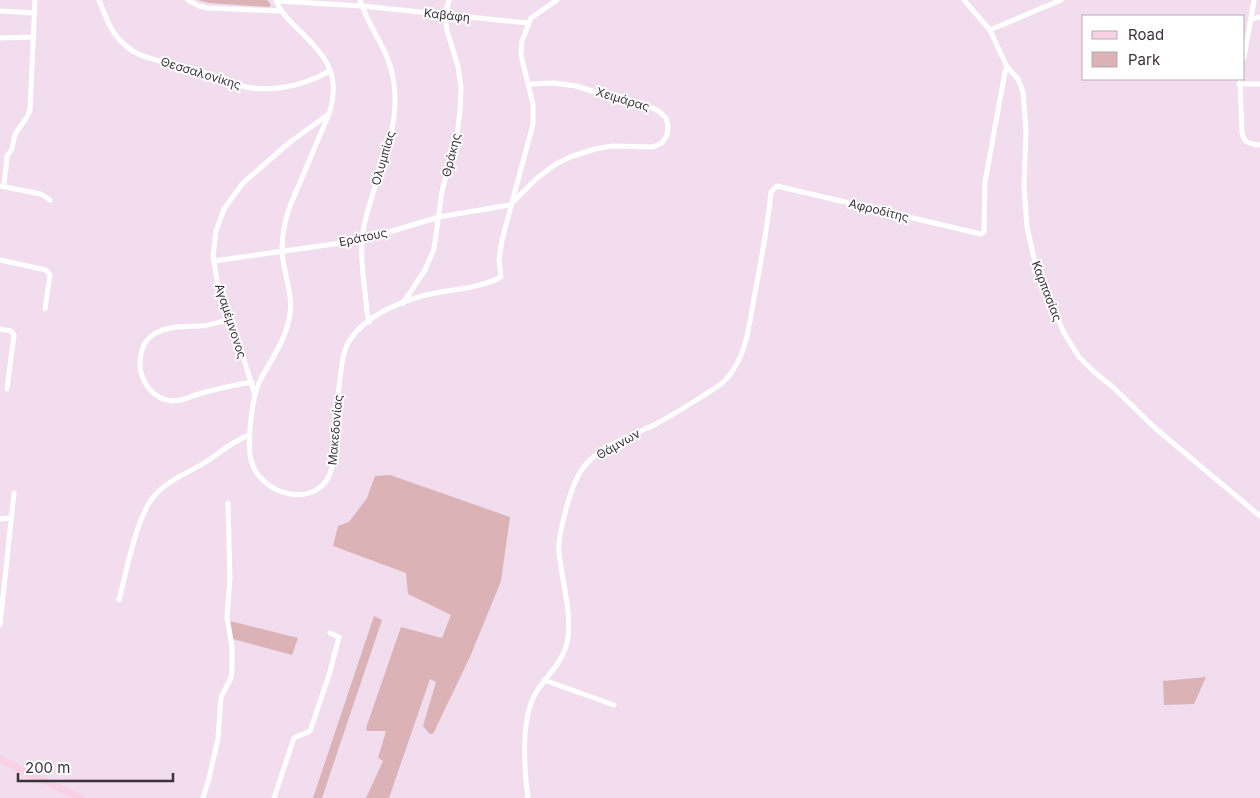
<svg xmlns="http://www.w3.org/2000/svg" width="1260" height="798" font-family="Inter,sans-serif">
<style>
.green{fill:#dbb3b6}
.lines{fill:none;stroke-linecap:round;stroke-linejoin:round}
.minor{stroke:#fff;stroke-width:5}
.major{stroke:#f8d1e2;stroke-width:7}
.labels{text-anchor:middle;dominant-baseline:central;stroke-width:4;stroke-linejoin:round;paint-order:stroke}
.street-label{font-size:12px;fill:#3b333a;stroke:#fff}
</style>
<rect width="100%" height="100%" fill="#f2ddef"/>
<g class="green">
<polygon points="198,0 267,0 271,5 269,7 209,3"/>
<polygon points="390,475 510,517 501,581 470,657 433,734 430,734 423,726 436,682 430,679 389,798 366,798 383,761 378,758 386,731 367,731 366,728 401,627 442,638 451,615 408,594 406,573 333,546 338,526 349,522 367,498 375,476"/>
<polygon points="374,616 382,620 322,798 313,798"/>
<polygon points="230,621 298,638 292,655 233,639"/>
<polygon points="1206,677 1194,704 1164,705 1163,681"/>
</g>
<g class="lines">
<g class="minor">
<path d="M99 0C106 17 111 34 126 46 142 60 167 62 187 67 205 71 220 80 238 85 269 94 303 86 330 71"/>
<polyline points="188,0 199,6 207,8 282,11"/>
<path d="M276 0C280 12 289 20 297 28 325 56 342 73 329 114L290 206C285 220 282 236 282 250 283 272 293 293 290 314 285 344 271 358 259 383 252 398 248 437 250 454 255 498 323 512 332 467 335 438 336 408 340 379 341 368 342 356 347 345 361 318 398 302 426 295 450 289 479 289 501 277L499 260 502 240 533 124V104L521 55 522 41 531 18 557 0"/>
<path d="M360 0C369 30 390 49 394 84 401 135 371 183 363 232 359 256 365 287 367 312L369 322"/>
<polyline points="964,0 990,30 1007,67 1018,79 1023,92 1026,130 1024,186 1027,227 1036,267 1064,333 1079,357 1093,371 1114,388 1155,428 1260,516"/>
<polyline points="277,1 362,6 528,23"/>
<polyline points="0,11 35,13"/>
<polyline points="1251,19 1260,17"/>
<polyline points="990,30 1061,0"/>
<polyline points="0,38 34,37"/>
<polyline points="1244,58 1254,0"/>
<path d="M1240 79 1242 133C1244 143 1250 144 1260 145"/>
<polyline points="1239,84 1260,84"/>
<polyline points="0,186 41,194 50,200"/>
<polyline points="4,186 7,156 12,149 15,134 27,117 30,110 35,0"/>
<polyline points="0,260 46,270 50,275 45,309"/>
<polyline points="214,261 362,240 439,217 510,205 537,178 556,164 570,157 595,149 612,146 653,147 662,143 667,135 668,126 666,118 660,112 653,108 627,102 576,86 554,83 529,84"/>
<polyline points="403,303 425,270 434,249 442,191 457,136 460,111 461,87 458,66 447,31 445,15 449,0"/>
<path d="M231 318C221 322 212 325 201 326 186 327 170 325 156 333 144 339 140 352 140 365 141 383 154 400 173 401 182 401 191 396 199 394 216 389 234 385 252 382"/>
<polyline points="0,329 11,331 14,335 7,389"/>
<polyline points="255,395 231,318 218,286 213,256 216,231 224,209 243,183 290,142 329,114"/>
<polyline points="0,519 11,518"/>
<path d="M119 600C126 573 137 514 155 495 168 480 188 473 204 463 219 454 233 440 250 435"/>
<polyline points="0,625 14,493"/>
<polyline points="544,680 614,705"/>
<polyline points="203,798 209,778 218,739 221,697 231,678 232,669 232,647 227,617 230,578 228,503"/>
<polyline points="274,798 294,738 310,731 329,675 339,637 330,633"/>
<path d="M528 798C524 767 520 717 537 691 547 676 563 661 567 643 573 617 562 581 559 553 557 538 569 495 576 480 589 449 626 438 654 425 671 416 687 406 703 396 711 390 721 386 727 378 748 354 749 323 755 293 761 260 768 226 771 192L777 186 981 234 984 232 985 182 1005 72 1007 67"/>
</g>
<polyline class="major" points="0,759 37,778 81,798"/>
</g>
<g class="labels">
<g class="street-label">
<text transform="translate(447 15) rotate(6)">Καβάφη</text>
<text transform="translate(201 73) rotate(17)">Θεσσαλονίκης</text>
<text transform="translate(623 99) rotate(17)">Χειμάρας</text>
<text transform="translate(451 155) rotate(-76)">Θράκης</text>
<text transform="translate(383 158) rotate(-74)">Ολυμπίας</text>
<text transform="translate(879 210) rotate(14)">Αφροδίτης</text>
<text transform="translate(363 237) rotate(-12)">Εράτους</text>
<text transform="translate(1047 291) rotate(69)">Καρπασίας</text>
<text transform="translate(231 321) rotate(72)">Αγαμέμνονος</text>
<text transform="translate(335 430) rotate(-85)">Μακεδονίας</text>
<text transform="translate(618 444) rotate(-30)">Θάμνων</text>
</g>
</g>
<rect x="1082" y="15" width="162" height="65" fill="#ffffff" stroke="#b1adb0"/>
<rect x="1092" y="31" width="25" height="8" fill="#f8d1e2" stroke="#b1adb0"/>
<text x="1128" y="40" font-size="15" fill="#3b333a">Road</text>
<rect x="1092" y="52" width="25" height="15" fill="#dbb3b6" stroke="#b1adb0"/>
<text x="1128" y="65" font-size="15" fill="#3b333a">Park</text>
<path d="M18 773v8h155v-8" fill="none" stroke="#3b333a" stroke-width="2.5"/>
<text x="25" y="773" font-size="15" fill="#3b333a" stroke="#ffffff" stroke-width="4" paint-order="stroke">200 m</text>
</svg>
